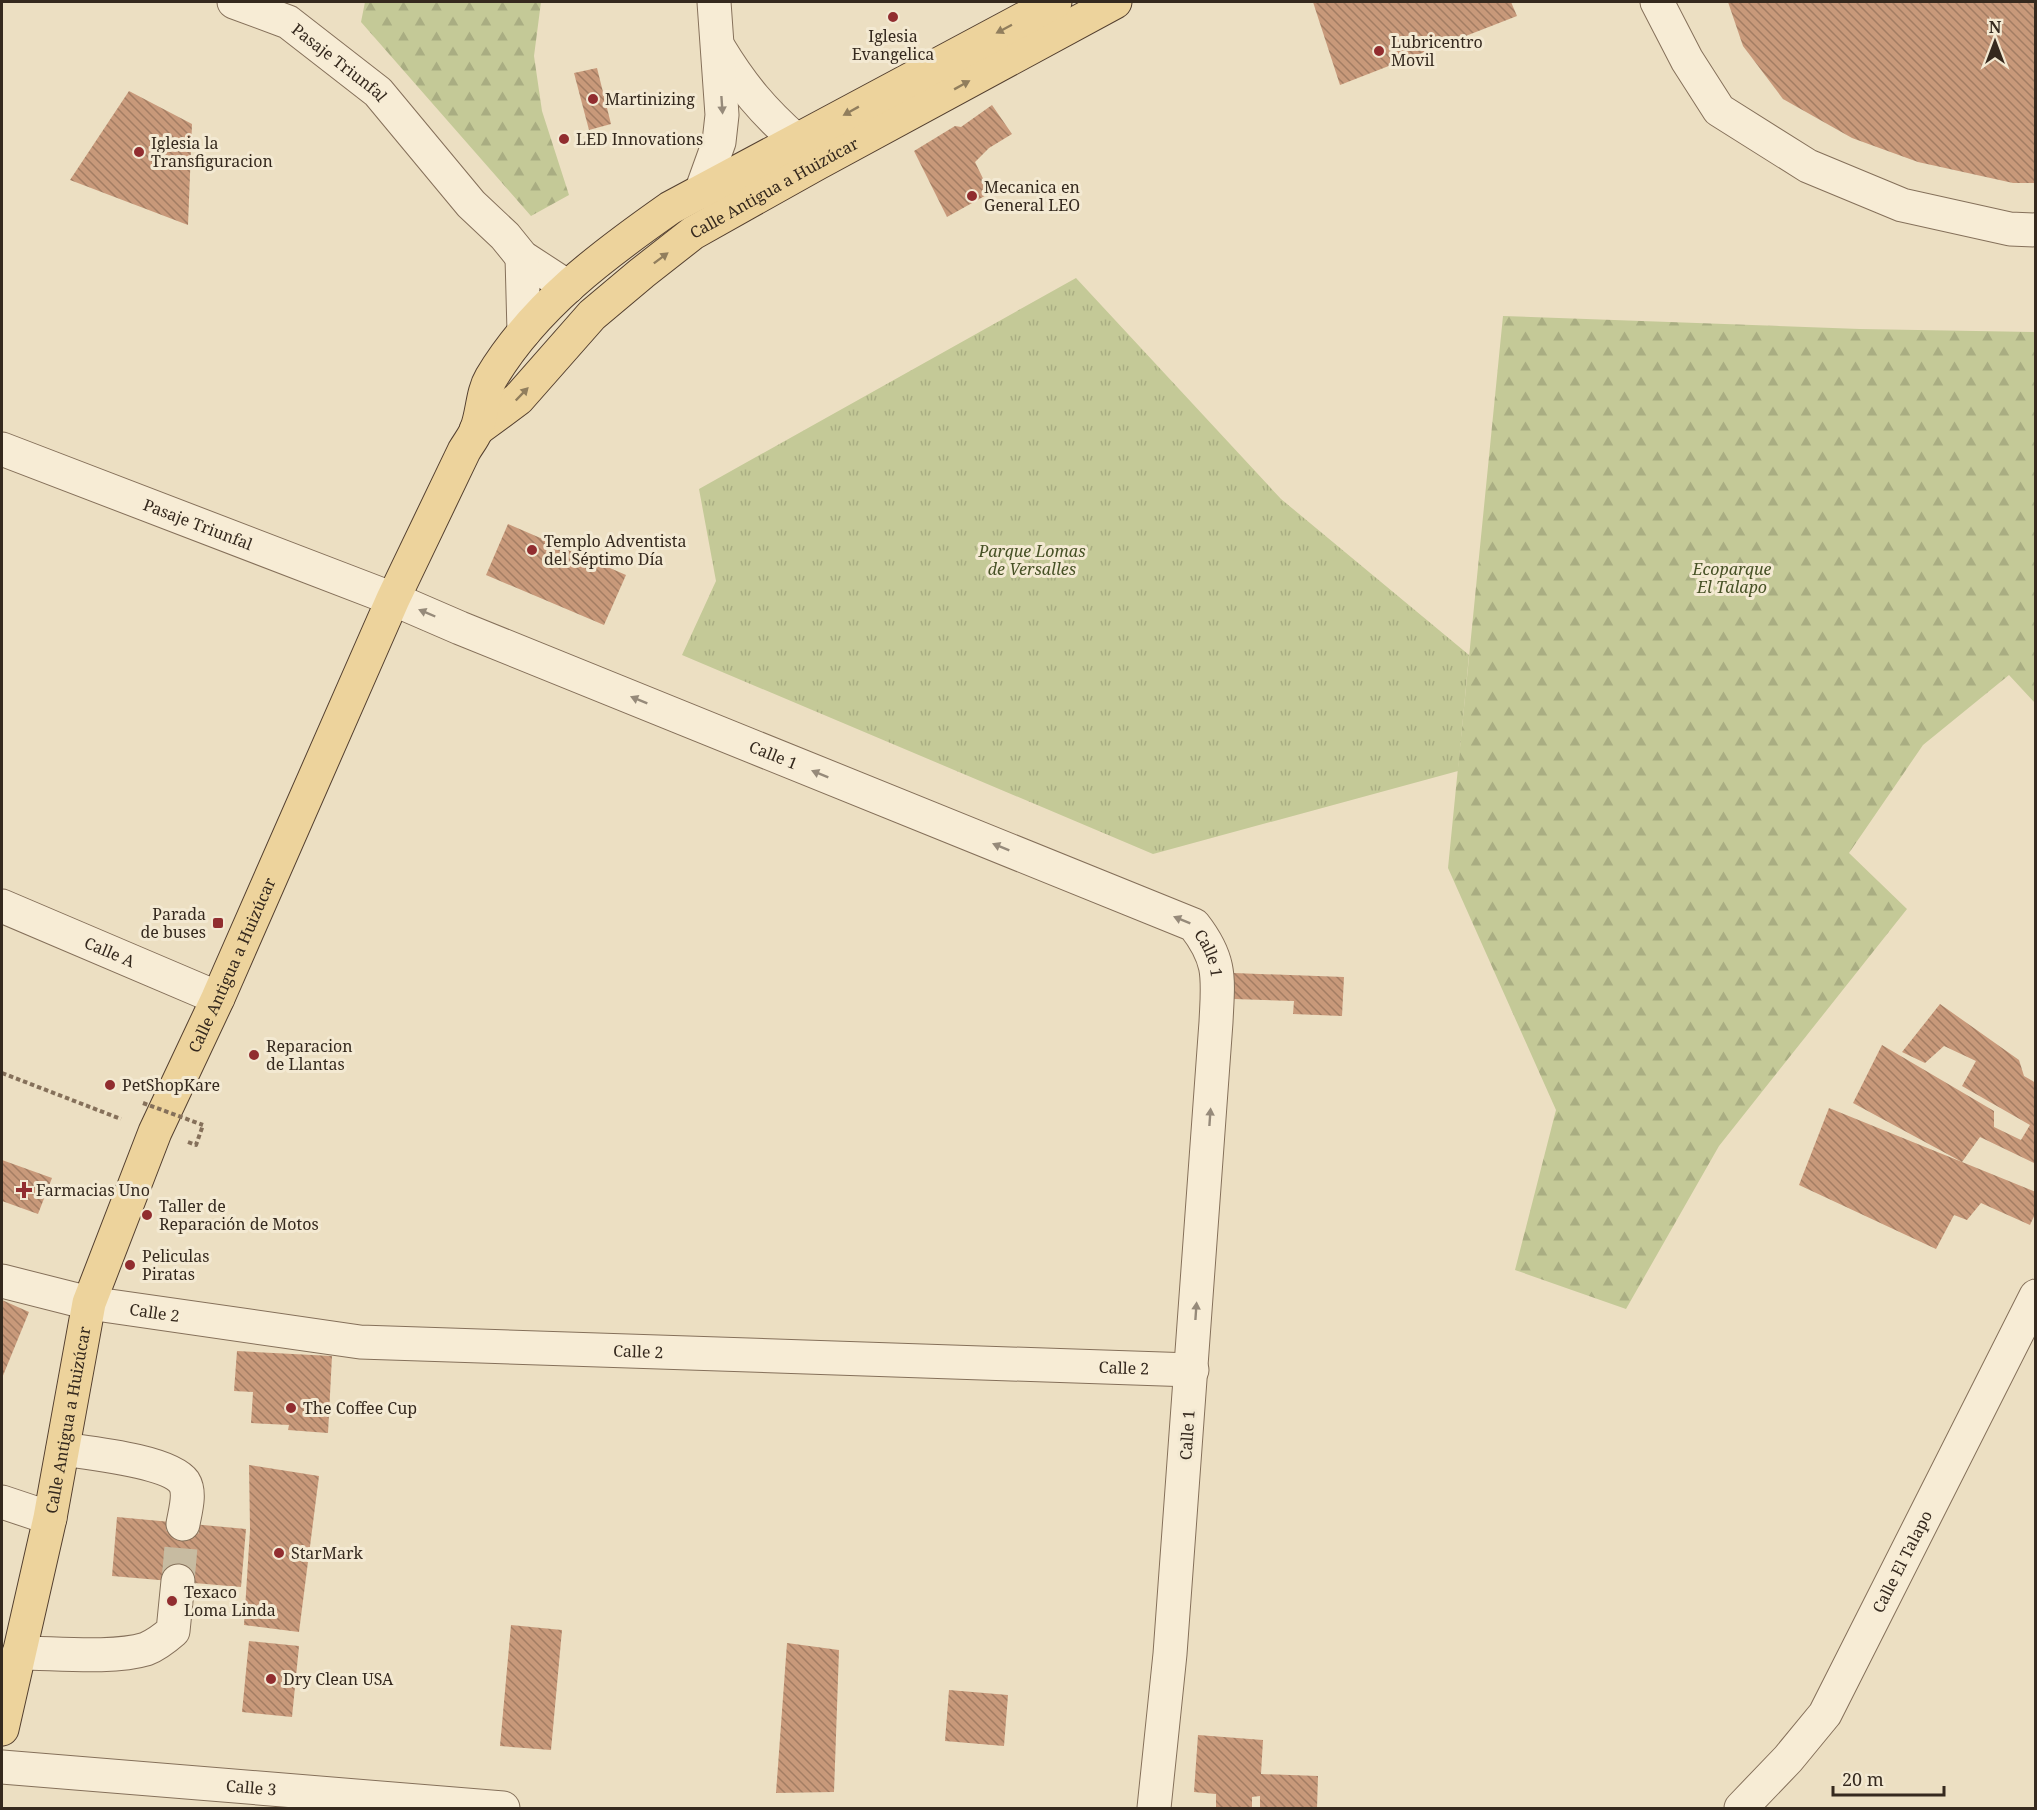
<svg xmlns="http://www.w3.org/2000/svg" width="2037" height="1810" font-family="'Noto Serif',serif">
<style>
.forest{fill:url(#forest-firs)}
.park{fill:url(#park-tufts)}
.building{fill:url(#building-back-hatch)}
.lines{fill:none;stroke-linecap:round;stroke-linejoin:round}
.minor-tunnel{stroke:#c7bba1;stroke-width:33;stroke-dasharray:33 16;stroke-linecap:butt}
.minor-casing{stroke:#85705a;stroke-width:35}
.major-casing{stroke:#533f2f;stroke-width:35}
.path{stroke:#85705a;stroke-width:4;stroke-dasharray:4.5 3;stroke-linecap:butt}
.minor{stroke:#f7ecd5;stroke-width:33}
.major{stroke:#edd39c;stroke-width:33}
.path-bridge{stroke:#85705a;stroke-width:4;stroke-dasharray:4.5 3;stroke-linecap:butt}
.oneway{fill:#917e5d}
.oneway2{fill:#968a7a}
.poi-dot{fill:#912d2f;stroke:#f3e9d2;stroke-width:2}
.labels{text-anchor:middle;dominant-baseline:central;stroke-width:6;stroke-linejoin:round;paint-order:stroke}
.poi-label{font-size:16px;fill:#35291e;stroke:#f3e9d2;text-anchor:start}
.street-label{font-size:16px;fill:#35291e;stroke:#f3e9d2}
.park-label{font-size:16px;font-style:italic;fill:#465125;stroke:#f3e9d2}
</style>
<defs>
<pattern id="forest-firs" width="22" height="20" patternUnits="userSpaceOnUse" patternTransform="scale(1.5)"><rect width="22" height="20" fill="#c4c997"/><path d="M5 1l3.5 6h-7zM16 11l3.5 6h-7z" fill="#a9ad82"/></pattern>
<pattern id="park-tufts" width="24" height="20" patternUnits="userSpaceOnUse" patternTransform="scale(1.5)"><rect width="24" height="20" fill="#c4c997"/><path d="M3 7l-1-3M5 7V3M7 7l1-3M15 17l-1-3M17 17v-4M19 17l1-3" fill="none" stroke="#a9ad82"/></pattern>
<pattern id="building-back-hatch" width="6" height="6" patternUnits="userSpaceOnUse" patternTransform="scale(1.5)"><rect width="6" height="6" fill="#c8997a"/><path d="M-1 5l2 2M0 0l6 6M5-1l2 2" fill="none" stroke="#a37d63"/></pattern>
</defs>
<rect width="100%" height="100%" fill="#ecdfc2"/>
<g class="forest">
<polygon points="365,2 541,2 534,56 542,111 569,195 531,216 361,22"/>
<polygon points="1503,316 1860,329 2035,332 2035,703 2009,675 1923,745 1849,853 1907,909 1719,1146 1626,1309 1515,1270 1556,1110 1448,868"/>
</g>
<polygon class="park" points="1076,278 1281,499 1469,655 1458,771 1153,854 682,655 716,581 699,489"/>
<g class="building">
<polygon points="1313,2 1511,2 1517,16 1340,85"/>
<polygon points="1728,2 2036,2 2036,183 2013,183 1918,162 1852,138 1783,99 1743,46"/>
<polygon points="597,68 611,124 589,130 574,73"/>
<polygon points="129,91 192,124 188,225 70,180"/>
<polygon points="992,105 1012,134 989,148 975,162 990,193 947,217 914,151 955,126 961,127"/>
<polygon points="508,524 626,575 604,625 486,575"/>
<polygon points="1234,973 1344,977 1342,1016 1293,1014 1294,1001 1233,999"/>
<polygon points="1940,1004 2019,1060 2024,1076 2036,1083 2036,1164 1980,1137 1962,1162 2036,1192 2036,1212 2030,1225 1981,1203 1967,1220 1954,1215 1936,1249 1799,1185 1829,1108 1962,1162 1853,1103 1882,1045 1994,1111 1994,1127 2021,1140 2030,1125 1962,1086 1976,1061 1944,1046 1925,1063 1902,1052"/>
<polygon points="2,1160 52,1178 38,1214 2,1201"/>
<polygon points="2,1300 29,1312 2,1378"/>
<polygon points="237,1351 332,1356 328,1433 288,1430 289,1425 251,1423 253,1392 234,1391"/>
<polygon points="249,1465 319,1476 299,1632 244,1625 250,1530"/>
<polygon points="117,1517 246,1529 241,1587 112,1576"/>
<polygon points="511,1625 562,1630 551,1750 500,1746"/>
<polygon points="249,1641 299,1646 292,1717 242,1712"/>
<polygon points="787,1643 839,1650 834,1792 776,1793"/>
<polygon points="949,1690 1008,1695 1004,1746 945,1741"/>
<polygon points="1198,1735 1263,1740 1261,1774 1318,1776 1317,1808 1260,1808 1260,1785 1260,1796 1252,1797 1252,1808 1216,1808 1216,1794 1194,1792"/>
</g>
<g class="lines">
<polyline class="minor-tunnel" points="178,1581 183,1524"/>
<defs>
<g id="minor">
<path id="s1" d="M234 2 288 22 378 92 471 204 505 236 522 257 568 287"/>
<polyline points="1657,2 1687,60 1719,110 1808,166 1902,205 2010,229 2036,230"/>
<path d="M719 48C742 86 763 111 796 140"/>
<polyline points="701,192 719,142 722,115 714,2"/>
<polyline points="522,257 524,332"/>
<path id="s2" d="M2 449 393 599 460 628 1194 925C1222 961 1218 979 1216 1022L1170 1654 1154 1808"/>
<path id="s3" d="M2 906 218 998"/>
<path id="s4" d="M2 1281 89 1303 360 1342 1192 1370"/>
<path d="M63 1449C89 1453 169 1461 184 1482 191 1493 185 1512 183 1524"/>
<polyline points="2,1502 50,1518"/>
<path d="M19 1653C55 1653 113 1659 146 1649 156 1645 165 1638 173 1631L178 1581"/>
<path id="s5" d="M2 1767 503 1808"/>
<path id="s6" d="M1741 1808 1788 1759 1825 1714 2036 1296"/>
</g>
<g id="major">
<path id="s7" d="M476 430 518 399 592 315 642 273 693 233 816 164 1115 2"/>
<path id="s8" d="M2 1729 50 1518 89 1303 155 1132 218 998 393 599 464 451C468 444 473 438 476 431 483 414 482 393 491 378 534 306 603 255 670 208L1055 2"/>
</g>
</defs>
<use href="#minor" class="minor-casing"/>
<use href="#major" class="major-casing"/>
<g class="path">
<polyline points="2,1073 121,1119"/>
<polyline points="188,1142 196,1145 203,1125"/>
</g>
<use href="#minor" class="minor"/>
<use href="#major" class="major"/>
<polyline class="path-bridge" points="143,1103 203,1125"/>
</g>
<defs><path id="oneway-solid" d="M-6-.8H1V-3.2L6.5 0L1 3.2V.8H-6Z" transform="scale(1.5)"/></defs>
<g class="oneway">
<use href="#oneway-solid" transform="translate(1004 29) rotate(152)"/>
<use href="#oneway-solid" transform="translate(962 85) rotate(-29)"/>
<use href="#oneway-solid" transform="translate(851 111) rotate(151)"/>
<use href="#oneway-solid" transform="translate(661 258) rotate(-37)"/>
<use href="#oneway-solid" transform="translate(522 394) rotate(-46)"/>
</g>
<g class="oneway2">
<use href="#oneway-solid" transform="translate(722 105) rotate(86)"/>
<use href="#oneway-solid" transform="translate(427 613) rotate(-157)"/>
<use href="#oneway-solid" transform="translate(639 700) rotate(-158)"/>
<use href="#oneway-solid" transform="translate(820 774) rotate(-158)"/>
<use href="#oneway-solid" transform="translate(1001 847) rotate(-158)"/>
<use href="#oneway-solid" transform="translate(1182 920) rotate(-158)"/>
<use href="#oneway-solid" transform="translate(1210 1117) rotate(-86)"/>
<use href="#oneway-solid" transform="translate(1196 1311) rotate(-86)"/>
</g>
<g class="poi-dot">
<circle cx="893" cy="17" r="6"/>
<circle cx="1379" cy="51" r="6"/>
<circle cx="593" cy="99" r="6"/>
<circle cx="564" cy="139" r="6"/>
<circle cx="139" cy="152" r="6"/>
<circle cx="972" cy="196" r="6"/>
<circle cx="532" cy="550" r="6"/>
<rect x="212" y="917" width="12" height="12" rx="3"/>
<circle cx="254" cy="1055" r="6"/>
<circle cx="110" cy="1085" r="6"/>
<path d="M21 1181h6v6h6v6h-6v6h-6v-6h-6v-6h6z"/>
<circle cx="147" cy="1215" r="6"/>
<circle cx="130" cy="1265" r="6"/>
<circle cx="291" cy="1408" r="6"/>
<circle cx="279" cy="1553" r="6"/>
<circle cx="172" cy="1601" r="6"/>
<circle cx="271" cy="1679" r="6"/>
</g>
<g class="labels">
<g class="poi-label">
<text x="893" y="36" text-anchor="middle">Iglesia<tspan x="893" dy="18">Evangelica</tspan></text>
<text x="1391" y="42">Lubricentro<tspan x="1391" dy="18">Movil</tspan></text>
<text x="605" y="99">Martinizing</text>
<text x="576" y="139">LED Innovations</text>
<text x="151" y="143">Iglesia la<tspan x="151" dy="18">Transfiguracion</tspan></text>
<text x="984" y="187">Mecanica en<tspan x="984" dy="18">General LEO</tspan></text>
<text x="544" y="541">Templo Adventista<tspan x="544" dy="18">del Séptimo Día</tspan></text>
<text x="206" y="914" text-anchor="end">Parada<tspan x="206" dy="18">de buses</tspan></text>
<text x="266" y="1046">Reparacion<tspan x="266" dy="18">de Llantas</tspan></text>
<text x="122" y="1085">PetShopKare</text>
<text x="36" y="1190">Farmacias Uno</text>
<text x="159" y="1206">Taller de<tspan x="159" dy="18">Reparación de Motos</tspan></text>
<text x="142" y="1256">Peliculas<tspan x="142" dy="18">Piratas</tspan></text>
<text x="303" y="1408">The Coffee Cup</text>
<text x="291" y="1553">StarMark</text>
<text x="184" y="1592">Texaco<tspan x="184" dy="18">Loma Linda</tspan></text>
<text x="283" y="1679">Dry Clean USA</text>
</g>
<g class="street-label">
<text stroke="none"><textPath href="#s1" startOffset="123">Pasaje Triunfal</textPath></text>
<text stroke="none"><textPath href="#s7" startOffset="387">Calle Antigua a Huizúcar</textPath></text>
<text stroke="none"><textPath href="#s2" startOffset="210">Pasaje Triunfal</textPath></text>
<text stroke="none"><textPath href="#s2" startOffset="830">Calle 1</textPath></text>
<text stroke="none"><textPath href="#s3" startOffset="117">Calle A</textPath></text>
<text stroke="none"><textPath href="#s2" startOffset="1316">Calle 1</textPath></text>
<text stroke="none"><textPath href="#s8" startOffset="802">Calle Antigua a Huizúcar</textPath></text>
<text stroke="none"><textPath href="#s4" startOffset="156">Calle 2</textPath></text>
<text stroke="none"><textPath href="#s4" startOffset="642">Calle 2</textPath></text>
<text stroke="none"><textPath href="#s4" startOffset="1128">Calle 2</textPath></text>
<text stroke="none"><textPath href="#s8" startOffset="316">Calle Antigua a Huizúcar</textPath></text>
<text transform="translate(1187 1435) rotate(-86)">Calle 1</text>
<text stroke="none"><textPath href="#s6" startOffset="297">Calle El Talapo</textPath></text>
<text stroke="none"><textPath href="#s5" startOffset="250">Calle 3</textPath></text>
</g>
<g class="park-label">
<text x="1032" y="551">Parque Lomas<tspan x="1032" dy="18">de Versalles</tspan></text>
<text x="1732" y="569">Ecoparque<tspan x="1732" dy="18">El Talapo</tspan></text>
</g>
</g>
<rect width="2037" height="1810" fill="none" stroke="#35291e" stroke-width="6"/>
<g transform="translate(1995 42)" stroke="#f3e9d2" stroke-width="4.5" paint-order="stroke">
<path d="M0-4.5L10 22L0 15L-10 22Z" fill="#35291e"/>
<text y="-9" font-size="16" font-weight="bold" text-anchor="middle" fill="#35291e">N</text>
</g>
<path d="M1833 1786v9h111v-9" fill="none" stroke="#35291e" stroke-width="3"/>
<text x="1842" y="1786" font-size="18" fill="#35291e" stroke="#f3e9d2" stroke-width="4.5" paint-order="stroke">20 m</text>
</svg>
